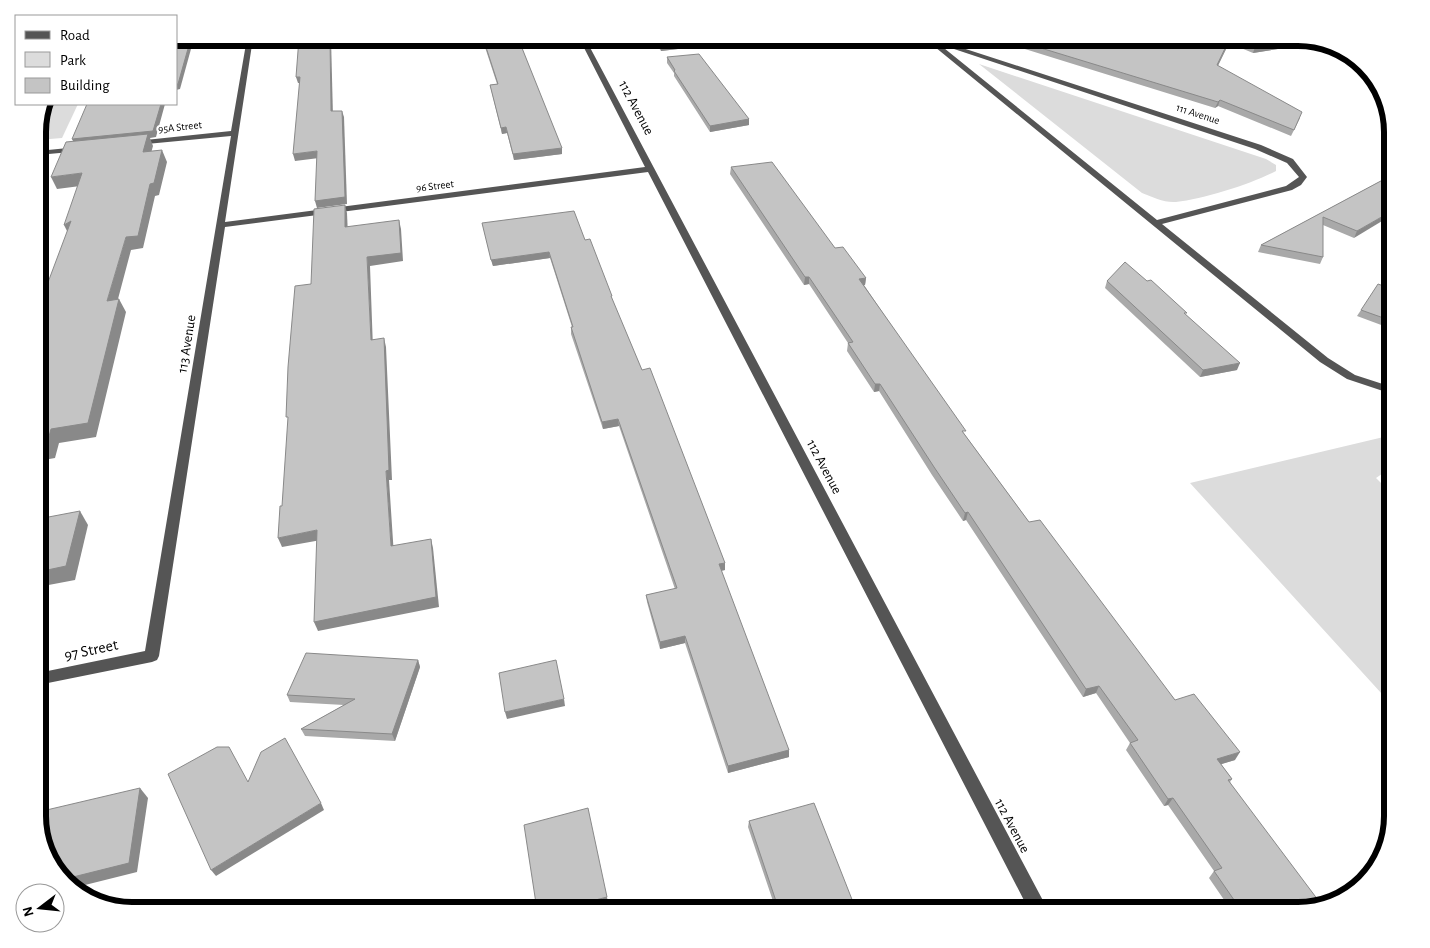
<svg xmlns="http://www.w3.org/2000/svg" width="1430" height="948" font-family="'Alegreya Sans',sans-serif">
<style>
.green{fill:#dcdcdc}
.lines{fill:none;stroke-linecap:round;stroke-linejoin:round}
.minor{fill:#555;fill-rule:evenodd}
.wall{fill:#a9a9a9}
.shaded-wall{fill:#898989}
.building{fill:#c4c4c4;stroke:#898989}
.labels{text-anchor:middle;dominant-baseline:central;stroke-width:4.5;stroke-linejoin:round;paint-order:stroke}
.far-street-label{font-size:11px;fill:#000;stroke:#fff}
.street-label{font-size:14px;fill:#000;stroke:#fff}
.near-street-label{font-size:16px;fill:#000;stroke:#fff}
.rim{fill:none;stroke:#000;stroke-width:6}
</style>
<rect width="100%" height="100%" fill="#fff"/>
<g class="green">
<path d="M979 64 1266 159 1276 165V171C1251 184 1204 199 1176 202 1164 203 1153 197 1142 193Z"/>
<polygon points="48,104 78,104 62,138 38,140 38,126"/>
<polygon points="1392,435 1392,467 1376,478 1392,494 1392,705 1190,483"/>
</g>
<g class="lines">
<g class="minor">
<polygon points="247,38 253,38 225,222 645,167 579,38 585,38 1048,910 1029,910 648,172 225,227 159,656 157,660 152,662 38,685 38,673 145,651 231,136 136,145 132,143 136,141 231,131"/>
<path d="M924 38 938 40 1261 145 1293 159 1307 177 1301 185 1292 190 1162 224 1328 358 1355 375 1392 387V394L1347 379 1320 362ZM939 44 1255 149 1287 163 1299 177 1286 186 1157 220Z"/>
<polygon points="78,147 81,147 81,151 38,155 38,151"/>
</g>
</g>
<g class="wall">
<polygon points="482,38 518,38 562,154 514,160 507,133 502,134 490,85 497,84"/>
<polygon points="652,38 692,38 695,47 661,51"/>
<polygon points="989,38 1298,38 1315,43 1253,53 1229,43 1218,66 1300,118 1291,136 1218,106 1215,108"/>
<polygon points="667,57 749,119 749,125 710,132 674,76 674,73 667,63"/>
<polygon points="731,167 835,248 866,278 865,285 864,285 965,435 1029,522 1175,700 1235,760 1221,764 1232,779 1230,782 1298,910 1231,910 1209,878 1214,871 1168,805 1164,806 1126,750 1130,743 1096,693 1083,697 966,520 963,521 932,475 879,391 874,392 847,351 848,343 809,284 804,285 730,174"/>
<polygon points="1392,175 1354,238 1323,225 1323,257 1320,264 1258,252 1261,245"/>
<polygon points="482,223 585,240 612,301 725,563 725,570 721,571 789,757 728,773 685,643 660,649 647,602 646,595 675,589 619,426 603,429 571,334 571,327 572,327 550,258 493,266"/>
<polygon points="1107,281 1186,315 1237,370 1200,377 1105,288"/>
<polygon points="1392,289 1392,329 1357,316 1361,310"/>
<polygon points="418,660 420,667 395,741 305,736 301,729 344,705 290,702 287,695"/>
<polygon points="749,821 853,902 852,908 846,910 847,910 776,910 748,827"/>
</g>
<g class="shaded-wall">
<polygon points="191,38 194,38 180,89 176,90 176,84"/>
<polygon points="330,38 331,38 333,117 331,111"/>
<polygon points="1231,38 1229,43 1215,71 1217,65"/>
<polygon points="1303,39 1315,43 1253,53 1255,47"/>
<polygon points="695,42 695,47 661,51 661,45"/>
<polygon points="296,77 300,77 301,83 298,83"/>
<polygon points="1220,100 1218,106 1215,108 1218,102"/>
<polygon points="161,104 165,104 156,137 150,138 153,146 148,164 143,152 75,145 72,139"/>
<polygon points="342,111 344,117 347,204 317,208 315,201"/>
<polygon points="749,119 749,125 710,132 710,126"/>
<polygon points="506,127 507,133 502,134 501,128"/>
<polygon points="562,148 562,154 514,160 513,154"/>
<polygon points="162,150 167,162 159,195 155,196 143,248 131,250 114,314 107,301 126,237 150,184"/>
<polygon points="317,151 319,158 295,161 293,154"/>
<polygon points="82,173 88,185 57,189 51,177"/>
<polygon points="345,205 347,213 348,236 345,227"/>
<polygon points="1392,211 1392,215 1354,238 1357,231"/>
<polygon points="399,220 401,229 403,261 370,266 373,349 371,340 367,257"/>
<polygon points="71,221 70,237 64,225"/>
<polygon points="549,252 550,258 493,266 491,260"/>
<polygon points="805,277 809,277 809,284 804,285"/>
<polygon points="866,278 865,285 858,286 859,279"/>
<polygon points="119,299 126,312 96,437 59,443 55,458 38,461 38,446 51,429"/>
<polygon points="384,338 386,347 392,480 389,480 394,556 391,546 386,471"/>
<polygon points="1240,363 1237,370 1200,377 1203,370"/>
<polygon points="875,384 880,384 879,391 874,392"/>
<polygon points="618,419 619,426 603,429 602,422"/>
<polygon points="80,511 88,525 75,580 38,587 38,572"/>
<polygon points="968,512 966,520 963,521 965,513"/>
<polygon points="317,530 321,540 282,547 278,538"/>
<polygon points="431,539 433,548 439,607 318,631 314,622"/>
<polygon points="725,563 725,570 719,571 719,564"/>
<polygon points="685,636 685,643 660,649 660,642"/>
<polygon points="418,660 420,667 395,741 392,734"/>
<polygon points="1099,686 1096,693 1083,697 1086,689"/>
<polygon points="564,699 565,706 507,719 505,712"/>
<polygon points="789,750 789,757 728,773 728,766"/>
<polygon points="1240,752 1235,760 1212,767 1217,759"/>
<polygon points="140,788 148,798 137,872 73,888 65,879"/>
<polygon points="1173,798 1168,805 1164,806 1168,799"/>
<polygon points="321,803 324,810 216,876 211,870"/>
<polygon points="607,897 609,909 602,910 557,910"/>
<polygon points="853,902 852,908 843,910 844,904"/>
</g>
<g class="building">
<polygon points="176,38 191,38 178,84 176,84"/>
<polygon points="299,38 330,38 331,111 342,111 345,197 315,201 317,151 293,154 300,77 296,77"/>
<polygon points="483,38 518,38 562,148 513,154 506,127 501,128 490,85 498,84"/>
<polygon points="655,38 692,38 695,42 661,45"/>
<polygon points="1008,38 1230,38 1217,65 1302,112 1294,130 1220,100 1218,102"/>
<polygon points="1232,38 1298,38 1303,39 1255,47"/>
<polygon points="699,54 749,119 710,126 674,71 675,70 667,57"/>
<polygon points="87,104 161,104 153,131 72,139"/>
<polygon points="148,134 143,152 162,150 154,183 150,184 138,236 126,237 107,301 119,299 88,423 51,429 47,444 38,446 38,309 71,221 64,225 82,173 51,177 66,142"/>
<polygon points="772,162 835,248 843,247 866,278 859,279 966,431 962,431 1029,522 1040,520 1175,700 1194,694 1240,752 1217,759 1232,779 1228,780 1321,904 1298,910 1241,910 1214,871 1222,868 1173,798 1168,799 1130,743 1138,740 1099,686 1086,689 968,512 965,513 934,467 880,384 875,384 848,343 853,342 809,277 805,277 731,167"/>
<polygon points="1392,175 1392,211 1357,231 1323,217 1323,257 1261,245"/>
<polygon points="345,205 345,227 399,220 401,253 367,257 371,340 384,338 389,470 386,471 391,546 431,539 436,597 314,622 317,530 278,538 280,506 282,506 288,417 286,417 288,367 295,286 311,284 314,209"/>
<polygon points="574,211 585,240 590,239 612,296 611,296 642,370 650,368 725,563 719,564 789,750 728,766 685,636 660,642 646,595 677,588 618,419 602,422 571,327 573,327 549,252 491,260 482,223"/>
<polygon points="1125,262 1147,281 1151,280 1187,313 1184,313 1240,363 1203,370 1107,281"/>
<polygon points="1378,284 1392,289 1392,321 1361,310"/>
<polygon points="80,511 66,566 38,572 38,519"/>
<polygon points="306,653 418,660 392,734 301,729 355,699 287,695"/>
<polygon points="556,660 564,699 505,712 499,673"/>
<polygon points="285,738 321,803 211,870 168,774 217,747 229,747 248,782 261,752"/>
<polygon points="140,788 129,863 65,879 50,864 38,822 38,812"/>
<polygon points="814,803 853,902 844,904 847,910 779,910 749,821"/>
<polygon points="588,808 607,897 557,910 537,910 524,825"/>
</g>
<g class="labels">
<g class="far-street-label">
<text transform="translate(1198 114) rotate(18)">111 Avenue</text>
<text transform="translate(180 127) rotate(-6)">95A Street</text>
<text transform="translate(435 186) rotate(-7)">96 Street</text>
</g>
<g class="street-label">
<text transform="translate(636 108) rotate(62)">112 Avenue</text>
<text transform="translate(187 344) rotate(-81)">113 Avenue</text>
<text transform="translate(824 467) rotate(62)">112 Avenue</text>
<text transform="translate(1012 826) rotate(62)">112 Avenue</text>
</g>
<g class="near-street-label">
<text transform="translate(91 650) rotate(-12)">97 Street</text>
</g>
</g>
<path d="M0 0H1430V948H0ZM132 46H1298A86 86 0 0 1 1384 132V816A86 86 0 0 1 1298 902H132A86 86 0 0 1 46 816V132A86 86 0 0 1 132 46Z" fill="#fff" fill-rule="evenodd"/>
<path class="rim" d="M132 46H1298A86 86 0 0 1 1384 132V816A86 86 0 0 1 1298 902H132A86 86 0 0 1 46 816V132A86 86 0 0 1 132 46Z"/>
<rect x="15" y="15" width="162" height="90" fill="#ffffff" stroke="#999999"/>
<rect x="25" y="31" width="25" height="8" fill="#555555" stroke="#999999"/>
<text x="60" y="40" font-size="15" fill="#000000">Road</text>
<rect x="25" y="52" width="25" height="15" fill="#dcdcdc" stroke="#999999"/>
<text x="60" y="65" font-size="15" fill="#000000">Park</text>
<rect x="25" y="78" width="25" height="15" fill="#c4c4c4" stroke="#999999"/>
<text x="60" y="90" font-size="15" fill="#000000">Building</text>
<g transform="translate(40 908) rotate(254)"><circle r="24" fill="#ffffff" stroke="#999999"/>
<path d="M0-4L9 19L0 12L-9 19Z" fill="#000000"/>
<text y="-8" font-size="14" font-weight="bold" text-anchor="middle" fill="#000000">N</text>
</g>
</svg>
